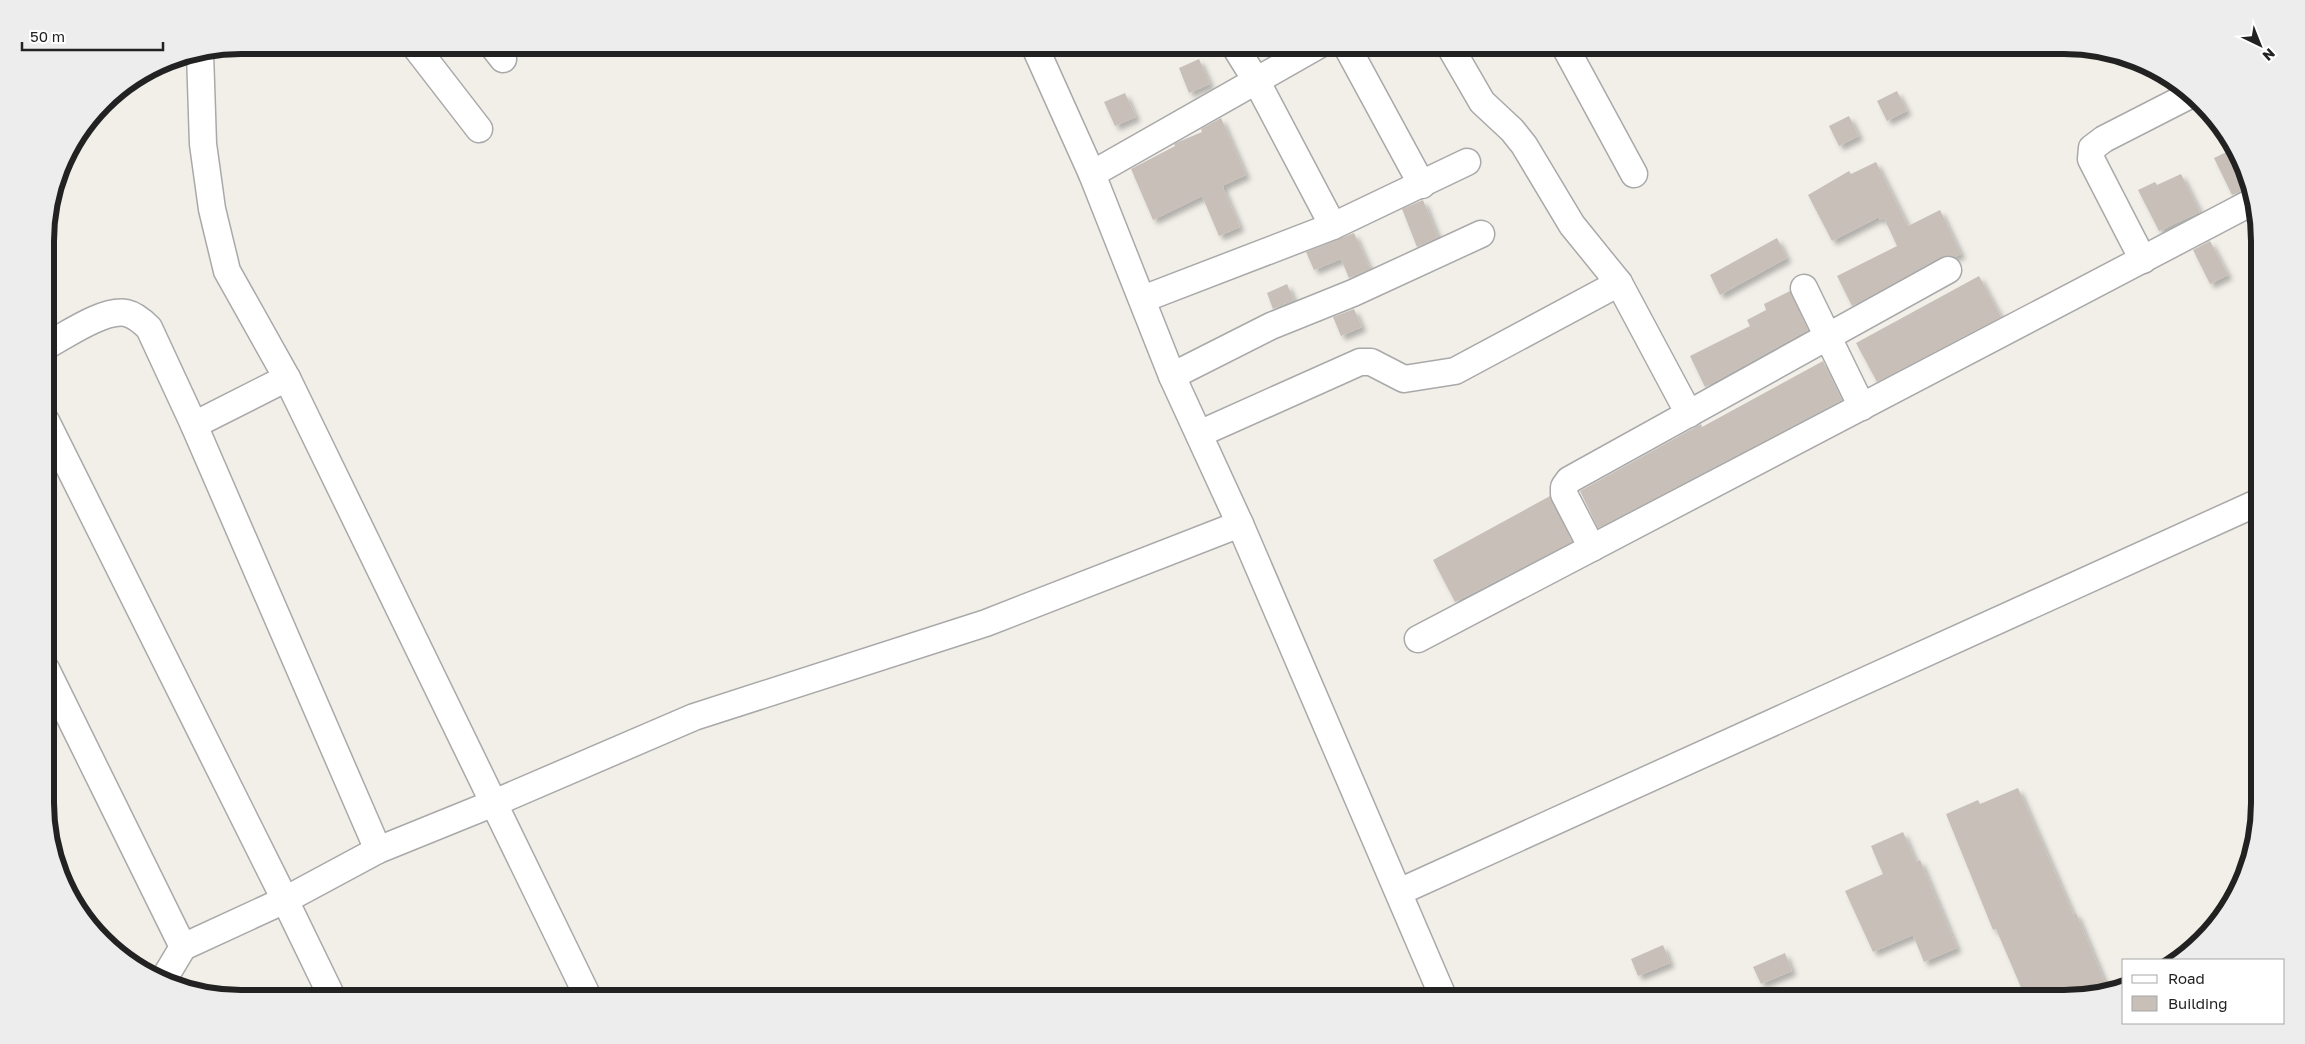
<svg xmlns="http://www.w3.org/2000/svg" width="2305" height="1044" font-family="'Golos Text',sans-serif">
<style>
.building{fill:#c7bfb8;filter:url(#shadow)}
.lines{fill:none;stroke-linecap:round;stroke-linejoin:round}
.minor-casing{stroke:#a9a9a9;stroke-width:29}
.minor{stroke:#fff;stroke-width:26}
.rim{fill:none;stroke:#222;stroke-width:6}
</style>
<defs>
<filter id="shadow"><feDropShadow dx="4.5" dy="4.5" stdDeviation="2.5" flood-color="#0004"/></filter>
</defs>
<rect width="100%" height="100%" fill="#f2efe9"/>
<g class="building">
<polygon points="1199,59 1210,84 1189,93 1179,68"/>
<polygon points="1897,91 1907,111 1887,121 1877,101"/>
<polygon points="1125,93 1136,117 1115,126 1104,102"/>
<polygon points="1849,116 1859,136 1839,146 1829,126"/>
<polygon points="1221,118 1246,175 1224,185 1223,188 1240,227 1219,236 1202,196 1153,220 1131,169 1175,146 1174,144 1178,142 1202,132 1201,129"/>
<polygon points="2235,148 2245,166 2250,187 2232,195 2214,158"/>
<polygon points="1876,162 1908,226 1940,210 1961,254 1955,257 1948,255 1941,257 1852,306 1837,276 1897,246 1884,218 1880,220 1879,217 1832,241 1808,195 1849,171 1851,174"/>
<polygon points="2181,174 2200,212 2159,231 2138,190 2155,182 2157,185"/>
<polygon points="1423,200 1438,237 1417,247 1402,209"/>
<polygon points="1354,233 1370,269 1349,278 1341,259 1314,270 1306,252"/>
<polygon points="1777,238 1787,258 1720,295 1710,275"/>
<polygon points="2210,241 2228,275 2210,284 2193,250"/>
<polygon points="1979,276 2001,317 1877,382 1856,343"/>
<polygon points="1287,284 1294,300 1273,309 1267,293"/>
<polygon points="1790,291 1808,330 1705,387 1690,356 1750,326 1747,320 1766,310 1764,304"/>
<polygon points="1354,309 1362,327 1341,336 1333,317"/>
<polygon points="1823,361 1842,400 1598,528 1580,491 1701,424 1702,427"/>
<polygon points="1550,496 1572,542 1455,602 1433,560"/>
<polygon points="2018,788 2073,914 2076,913 2109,992 2076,999 2026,999 1996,929 1993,930 1946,814 1978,800 1980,804"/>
<polygon points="1903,832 1916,862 1920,860 1957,948 1924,962 1913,935 1873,952 1845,891 1883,874 1871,846"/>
<polygon points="1663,945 1670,963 1638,976 1631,959"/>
<polygon points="1785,953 1792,971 1761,984 1753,967"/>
</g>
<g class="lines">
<defs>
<g id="minor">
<polyline points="414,45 479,129"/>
<polyline points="492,45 503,59"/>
<polyline points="1034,45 1092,174 1172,376 1240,524 1444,999"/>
<polyline points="1234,45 1257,82 1333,226"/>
<polyline points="1346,45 1422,185"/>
<polyline points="1449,45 1482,102 1512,130 1524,145 1572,225 1619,283 1689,414"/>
<polyline points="1564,45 1634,174"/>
<polyline points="200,53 203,144 212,209 227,271 287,378 589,999"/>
<polyline points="1092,174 1319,45"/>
<polyline points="2143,260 2091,159 2092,148 2104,139 2192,94"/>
<polyline points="1804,288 1862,407"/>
<polyline points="1143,299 1333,226 1467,162"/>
<path d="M46 346C65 336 103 309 126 313 135 315 142 321 149 328L194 425 378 850"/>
<polyline points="1172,376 1271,326 1353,293 1481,234"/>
<polyline points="46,421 285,900 333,999"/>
<polyline points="194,425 287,378"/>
<polyline points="1199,434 1360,362 1371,362 1404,379 1455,371 1619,283"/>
<polyline points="1592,548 1564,494 1564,487 1569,480 1948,270"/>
<polyline points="1418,639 2254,201"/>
<polyline points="46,669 183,947"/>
<polyline points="1399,892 2259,502"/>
<polyline points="162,982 183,947 285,900 378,850 494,803 694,717 986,623 1240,524"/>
</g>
</defs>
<use href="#minor" class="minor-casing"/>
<use href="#minor" class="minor"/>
</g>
<path d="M0 0H2305V1044H0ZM241 54H2064A187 187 0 0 1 2251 241V803A187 187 0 0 1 2064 990H241A187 187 0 0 1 54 803V241A187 187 0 0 1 241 54Z" fill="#ededed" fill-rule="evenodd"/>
<path class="rim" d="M241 54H2064A187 187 0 0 1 2251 241V803A187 187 0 0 1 2064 990H241A187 187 0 0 1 54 803V241A187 187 0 0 1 241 54Z"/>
<rect x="2122" y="959" width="162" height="65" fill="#ffffff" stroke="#a7a7a7"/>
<rect x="2132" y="975" width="25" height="8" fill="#ffffff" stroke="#a7a7a7"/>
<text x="2168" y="984" font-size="15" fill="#222222">Road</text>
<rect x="2132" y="996" width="25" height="15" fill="#c7bfb8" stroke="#a7a7a7"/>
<text x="2168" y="1009" font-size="15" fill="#222222">Building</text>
<g transform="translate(2260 45) rotate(137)" stroke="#ffffff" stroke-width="4" paint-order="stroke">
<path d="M0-4L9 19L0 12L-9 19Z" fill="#222222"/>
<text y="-8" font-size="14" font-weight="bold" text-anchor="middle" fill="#222222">N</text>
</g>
<path d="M22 42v8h141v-8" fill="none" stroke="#222222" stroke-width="2.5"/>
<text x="30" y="42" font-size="15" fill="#222222" stroke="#ffffff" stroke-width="4" paint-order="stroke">50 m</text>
</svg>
